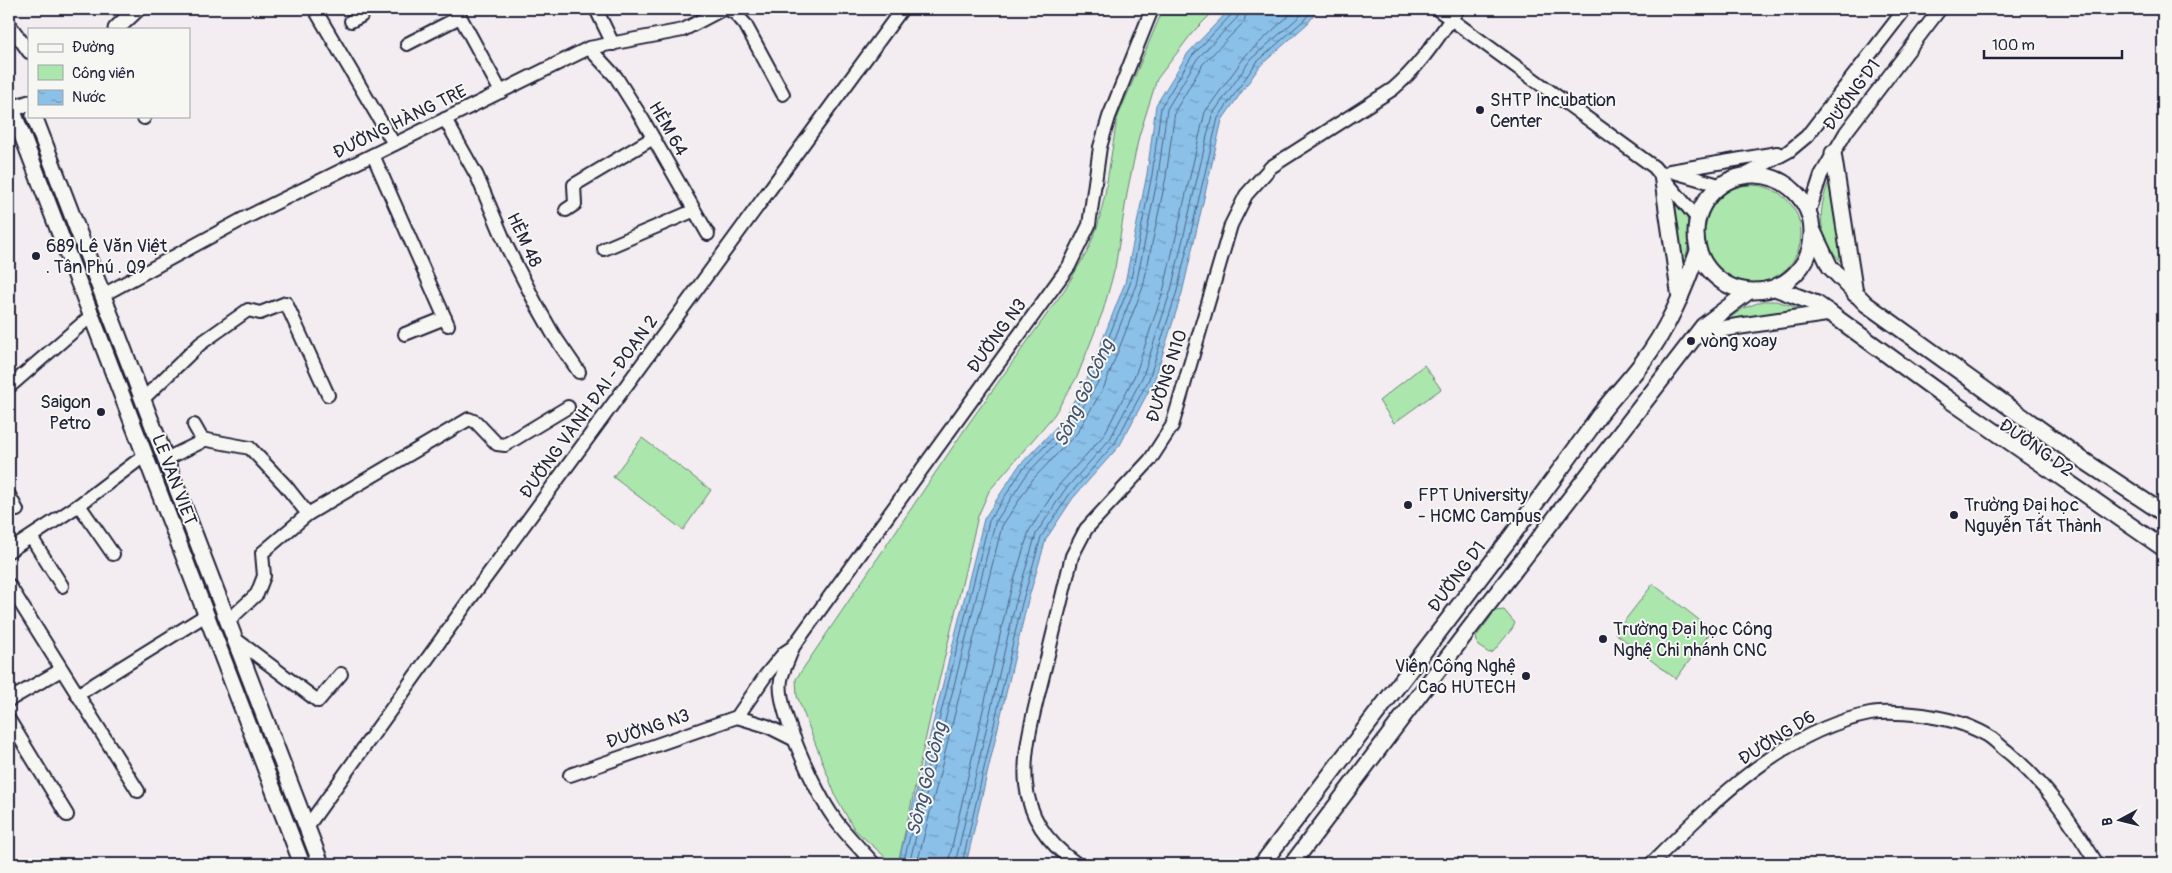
<svg xmlns="http://www.w3.org/2000/svg" width="2172" height="873" font-family="Pangolin,sans-serif">
<style>
.green{fill:#abe6ac;stroke:#668474}
.water{fill:url(#water-ripples);stroke:#6181a3}
.lines{fill:none;stroke-linecap:round;stroke-linejoin:round}
.shore{stroke:#4c6281;stroke-width:1}
.minor-casing{stroke:#22223b;stroke-width:16}
.major-casing{stroke:#22223b;stroke-width:19}
.minor{stroke:#f6f6f2;stroke-width:12}
.major{stroke:#f6f6f2;stroke-width:15}
.poi-dot{fill:#22223b;stroke:#f6f6f2;stroke-width:2}
.labels{text-anchor:middle;dominant-baseline:central;stroke-width:4;stroke-linejoin:round;paint-order:stroke}
.street-label{font-size:18px;fill:#22223b;stroke:#f6f6f2}
.poi-label{font-size:18px;fill:#22223b;stroke:#f6f6f2;text-anchor:start}
.water-label{font-size:19px;font-style:italic;fill:#42526f;stroke:#f6f6f2}
</style>
<defs>
<pattern id="water-ripples" width="26" height="14" patternUnits="userSpaceOnUse" patternTransform="scale(1.25)"><rect width="26" height="14" fill="#8bc1e9"/><path d="M2 4q2-2 4 0t4 0M15 11q2-2 4 0t4 0" fill="none" stroke="#719cbe"/></pattern>
</defs>
<rect width="100%" height="100%" fill="#f3ecf1"/>
<filter id="ink" filterUnits="userSpaceOnUse"><feTurbulence type="fractalNoise" baseFrequency=".02" numOctaves="2"/><feDisplacementMap in="SourceGraphic" scale="10" xChannelSelector="R" yChannelSelector="G"/><feConvolveMatrix kernelMatrix="1 2 1 2 8 2 1 2 1" color-interpolation-filters="sRGB"/></filter>
<g filter="url(#ink)">
<g class="green">
<polygon points="1163,9 1216,9 1193,32 1157,79 1139,136 1128,188 1115,268 1103,311 1077,377 1054,415 989,491 978,516 929,723 898,864 893,864 854,829 836,797 797,696 796,679 969,423 1065,289 1087,252 1098,225 1105,194 1117,119"/>
<path d="M1830 179 1841 262C1817 235 1817 212 1830 179Z"/>
<circle cx="1752" cy="234" r="49"/>
<path d="M1668 188C1674 196 1683 205 1686 214 1692 232 1688 255 1681 272Z"/>
<polygon points="1763,301 1776,301 1809,311 1722,323 1744,308"/>
<polygon points="1424,365 1441,389 1394,423 1379,401"/>
<polygon points="642,438 711,490 683,530 613,477"/>
<polygon points="1653,584 1712,630 1676,679 1615,633"/>
<polygon points="1504,610 1515,623 1512,629 1493,652 1489,653 1478,646 1476,637 1495,611"/>
</g>
<polygon class="water" points="1230,9 1319,9 1308,23 1260,66 1222,120 1182,293 1154,381 1120,445 1073,498 1046,539 1027,604 966,864 898,864 984,519 1018,467 1061,422 1087,379 1125,283 1147,174 1156,105 1188,53"/>
<g class="lines">
<g class="shore">
<polyline points="903,864 989,521 1022,470 1065,425 1091,381 1130,284 1152,175 1161,107 1192,56 1232,14 1234,9"/>
<polyline points="909,864 995,523 1027,474 1070,428 1097,384 1136,285 1158,176 1167,109 1197,59 1237,18 1240,9"/>
<polyline points="917,864 1002,526 1033,479 1077,433 1104,387 1143,287 1166,177 1175,111 1203,64 1244,22 1247,9"/>
<polyline points="948,864 1008,600 1029,531 1058,486 1104,435 1136,373 1164,288 1205,112 1246,55 1296,9"/>
<polyline points="955,864 1016,601 1036,534 1064,491 1110,439 1143,376 1171,290 1212,115 1251,59 1300,16 1305,9"/>
<polyline points="962,864 1022,603 1041,537 1069,495 1115,443 1149,379 1177,291 1218,118 1256,63 1304,20 1313,9"/>
</g>
<defs>
<g id="minor">
<polyline points="456,9 501,92"/>
<polyline points="596,9 613,44"/>
<polyline points="727,9 735,13 745,24 783,94"/>
<polyline points="1437,9 1654,167 1697,218"/>
<polyline points="317,13 394,144"/>
<polyline points="351,21 361,16 359,9"/>
<polyline points="9,24 29,52"/>
<polyline points="407,44 460,17"/>
<polyline points="589,48 616,77 643,120 708,234"/>
<polyline points="143,116 144,118"/>
<polyline points="445,119 477,176 507,247 536,304 553,334 579,372"/>
<polyline points="373,155 448,325"/>
<polyline points="1670,171 1777,153"/>
<polyline points="1674,172 1719,185"/>
<polyline points="1745,175 1789,151 1807,136 1905,9"/>
<polyline points="566,210 575,204 574,185 653,138"/>
<polyline points="1809,212 1821,175 1846,132 1940,9"/>
<polyline points="604,249 693,211"/>
<polyline points="103,295 243,219 589,48 683,30 723,9"/>
<polyline points="405,334 445,318"/>
<polyline points="9,387 91,316"/>
<polyline points="143,399 200,344 248,310 260,313 286,303 328,395"/>
<polyline points="202,439 250,448 285,485 308,514"/>
<polyline points="166,459 201,442 202,439 194,425"/>
<polyline points="9,495 17,510"/>
<polyline points="79,505 113,554"/>
<polyline points="31,537 62,586"/>
<polyline points="9,551 79,505 145,455"/>
<polyline points="9,585 138,791"/>
<polyline points="228,621 257,594 264,576 262,553 308,514 469,419 476,422 497,444 505,445 568,407"/>
<polyline points="234,638 318,701 341,674"/>
<polyline points="77,695 206,615"/>
<polyline points="9,700 61,670"/>
<polyline points="737,717 767,726 795,740"/>
<polyline points="9,720 67,815"/>
<polyline points="570,775 737,717 766,675 784,653 793,647"/>
<polyline points="307,827 470,599 902,9"/>
<path d="M874 864C861 849 845 834 834 818 816 793 776 709 781 680 783 669 790 657 793 647L1069 266 1089 225 1100 147 1109 117 1152 9"/>
<path d="M1077 864C1003 812 1025 749 1043 675 1053 635 1062 596 1072 556L1086 529 1150 460 1172 426 1231 225 1246 195 1271 167 1393 89C1420 66 1438 37 1458 9"/>
<path d="M1651 864C1712 803 1782 731 1870 714 1887 711 1906 713 1923 715 1948 719 1965 723 1987 735 1995 740 2001 747 2008 752 2048 786 2070 820 2097 864"/>
</g>
<g id="major">
<polyline points="116,29 137,9"/>
<polyline points="12,109 302,864"/>
<polyline points="9,110 29,103"/>
<polyline points="34,116 321,864"/>
<polyline points="1833,153 1855,294"/>
<circle cx="1754" cy="233" r="58"/>
<polyline points="1662,175 1680,298"/>
<polyline points="1813,231 1830,267 1866,304 2083,460 2163,513"/>
<polyline points="1775,288 1817,304 1830,313 1948,399 2163,548"/>
<polyline points="1706,333 1714,330 1830,313"/>
<path d="M1262 864 1508 541 1590 429C1604 405 1625 386 1642 363 1668 329 1684 291 1698 251"/>
<polyline points="1292,864 1463,637 1703,326 1748,292"/>
</g>
</defs>
<use href="#minor" class="minor-casing"/>
<use href="#major" class="major-casing"/>
<use href="#minor" class="minor"/>
<use href="#major" class="major"/>
</g>
</g>
<g class="poi-dot">
<circle cx="1480" cy="110" r="5"/>
<circle cx="36" cy="256" r="5"/>
<circle cx="1691" cy="341" r="5"/>
<circle cx="101" cy="412" r="5"/>
<circle cx="1408" cy="505" r="5"/>
<circle cx="1954" cy="515" r="5"/>
<circle cx="1603" cy="639" r="5"/>
<circle cx="1526" cy="676" r="5"/>
</g>
<g class="labels">
<g class="street-label">
<text transform="translate(1852 95) rotate(-54)">ĐƯỜNG D1</text>
<text transform="translate(400 122) rotate(-26)">ĐƯỜNG HÀNG TRE</text>
<text transform="translate(668 129) rotate(60)">HẺM 64</text>
<text transform="translate(524 240) rotate(65)">HẺM 48</text>
<text transform="translate(997 336) rotate(-54)">ĐƯỜNG N3</text>
<text transform="translate(1167 376) rotate(-72)">ĐƯỜNG N10</text>
<text transform="translate(589 407) rotate(-54)">ĐƯỜNG VÀNH ĐAI - ĐOẠN 2</text>
<text transform="translate(2036 448) rotate(35)">ĐƯỜNG D2</text>
<text transform="translate(174 480) rotate(69)">LE VAN VIET</text>
<text transform="translate(1457 577) rotate(-53)">ĐƯỜNG D1</text>
<text transform="translate(648 729) rotate(-19)">ĐƯỜNG N3</text>
<text transform="translate(1777 738) rotate(-32)">ĐƯỜNG D6</text>
</g>
<g class="poi-label">
<text x="1490" y="100">SHTP Incubation<tspan x="1490" dy="21">Center</tspan></text>
<text x="46" y="246">689 Lê Văn Việt<tspan x="46" dy="21">. Tân Phú . Q9</tspan></text>
<text x="1701" y="341">vòng xoay</text>
<text x="91" y="402" text-anchor="end">Saigon<tspan x="91" dy="21">Petro</tspan></text>
<text x="1418" y="495">FPT University<tspan x="1418" dy="21">- HCMC Campus</tspan></text>
<text x="1964" y="505">Trường Đại học<tspan x="1964" dy="21">Nguyễn Tất Thành</tspan></text>
<text x="1613" y="629">Trường Đại học Công<tspan x="1613" dy="21">Nghệ Chi nhánh CNC</tspan></text>
<text x="1516" y="666" text-anchor="end">Viện Công Nghệ<tspan x="1516" dy="21">Cao HUTECH</tspan></text>
</g>
<g class="water-label">
<text transform="translate(1084 393) rotate(-65)">Sông Gò Công</text>
<text transform="translate(927 779) rotate(-76)">Sông Gò Công</text>
</g>
</g>
<rect width="2172" height="873" fill="none" stroke="#f6f6f2" stroke-width="30"/>
<rect x="15" y="15" width="2142" height="843" fill="none" stroke="#22223b" stroke-width="2" filter="url(#ink)"/>
<rect x="28" y="28" width="162" height="90" fill="#f6f6f2" stroke="#a1a1a9"/>
<rect x="38" y="44" width="25" height="8" fill="#f6f6f2" stroke="#a1a1a9"/>
<text x="72" y="52" font-size="15" fill="#22223b">Đường</text>
<rect x="38" y="65" width="25" height="15" fill="#abe6ac" stroke="#a1a1a9"/>
<text x="72" y="78" font-size="15" fill="#22223b">Công viên</text>
<rect x="38" y="90" width="25" height="15" fill="url(#water-ripples)" stroke="#a1a1a9"/>
<text x="72" y="102" font-size="15" fill="#22223b">Nước</text>
<g transform="translate(2120 820) rotate(263)" stroke="#f6f6f2" stroke-width="4" paint-order="stroke">
<path d="M0-4L9 19L0 12L-9 19Z" fill="#22223b"/>
<text y="-8" font-size="14" font-weight="bold" text-anchor="middle" fill="#22223b">B</text>
</g>
<path d="M1984 50v8h138v-8" fill="none" stroke="#22223b" stroke-width="2.5"/>
<text x="1992" y="50" font-size="15" fill="#22223b" stroke="#f6f6f2" stroke-width="4" paint-order="stroke">100 m</text>
</svg>
